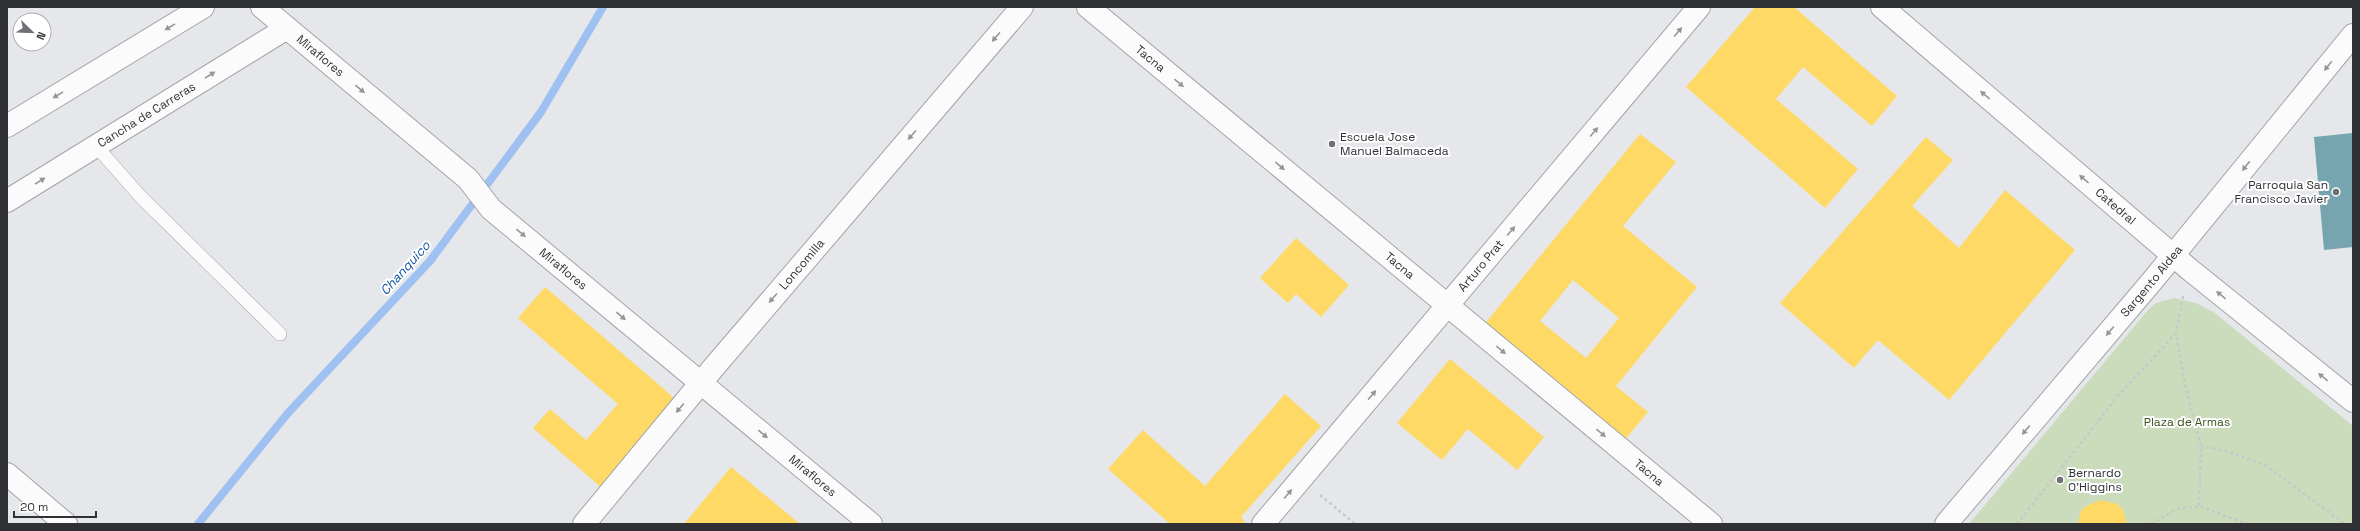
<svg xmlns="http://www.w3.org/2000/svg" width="2360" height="531" font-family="'Space Grotesk',sans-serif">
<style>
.green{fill:#cadcbb}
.homes{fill:#ffd966;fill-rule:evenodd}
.public{fill:#76a5af}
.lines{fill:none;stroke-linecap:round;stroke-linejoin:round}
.stream{stroke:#9ec1f1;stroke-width:8}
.service-casing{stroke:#a3a4a7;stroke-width:14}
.minor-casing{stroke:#a3a4a7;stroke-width:24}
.tertiary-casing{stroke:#a3a4a7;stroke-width:24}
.path{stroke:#c7c8ca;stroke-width:2.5;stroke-dasharray:3 3;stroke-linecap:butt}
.service{stroke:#fbfbfc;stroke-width:13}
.minor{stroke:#fbfbfc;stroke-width:22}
.tertiary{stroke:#fbfbfc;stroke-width:22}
.oneway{fill:#959698}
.poi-dot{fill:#6f7174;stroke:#fff;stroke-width:1.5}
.labels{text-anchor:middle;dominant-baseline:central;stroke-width:4;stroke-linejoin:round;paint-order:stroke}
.street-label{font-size:12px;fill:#2f3134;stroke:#fff}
.poi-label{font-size:12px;fill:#2f3134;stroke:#fff;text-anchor:start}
.park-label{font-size:12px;fill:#3a511a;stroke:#fff}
.water-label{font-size:13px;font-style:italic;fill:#1354a3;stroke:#fff}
</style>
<rect width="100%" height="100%" fill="#e5e7ea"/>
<polygon class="green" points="2174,298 2196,303 2215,313 2353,426 2353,524 1969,524 2148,310 2156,303"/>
<g class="homes">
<polygon points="1755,7 1794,7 1897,96 1872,126 1803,67 1776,99 1858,169 1825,208 1686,87"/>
<path d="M1640 134 1676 162 1623 226 1697 287 1616 386 1648 412 1624 441 1483 326ZM1573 280 1619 318 1586 358 1540 321Z"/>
<polygon points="1926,137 1953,160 1912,206 1959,248 2005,190 2075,250 1949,400 1878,340 1854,368 1780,303"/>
<polygon points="1296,238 1349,285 1321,317 1296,294 1288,303 1260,278"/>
<polygon points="545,287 679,402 603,489 533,428 550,409 586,440 618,404 518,318"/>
<polygon points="1450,359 1544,437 1517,470 1468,429 1442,460 1397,423"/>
<polygon points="1285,394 1321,426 1241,517 1245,521 1243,524 1170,524 1108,469 1143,430 1205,486"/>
<polygon points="731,467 800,524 684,524"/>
<polygon points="2101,500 2117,504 2123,510 2127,524 2078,524 2081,511 2086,506"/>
</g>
<polygon class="public" points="2353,133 2353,247 2324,250 2314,137"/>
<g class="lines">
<polyline class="stream" points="198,524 288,413 430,261 541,112 603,7"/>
<defs>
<polyline id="service" points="96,146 140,196 280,334"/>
<g id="minor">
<path id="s1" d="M1088 7 1711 524"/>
<path id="s2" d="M1882 7 2189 269 2353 401"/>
<path id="s3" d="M584 524 714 367 1022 7"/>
</g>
<g id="tertiary">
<path id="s4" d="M262 7 468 179 491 209 871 524"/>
<polyline points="7,126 203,7"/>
<path id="s5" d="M7 201 287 28"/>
<polyline points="7,474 66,524"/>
<path id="s6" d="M1263 524 1699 7"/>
<path id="s7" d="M1946 524 2153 280 2353 35"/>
</g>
</defs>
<use href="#service" class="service-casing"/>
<use href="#minor" class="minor-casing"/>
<use href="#tertiary" class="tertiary-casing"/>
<g class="path">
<polyline points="2183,296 2176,333 2186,389 2201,446 2199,506"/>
<polyline points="2201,446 2229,452 2265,465 2345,524"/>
<polyline points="1320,495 1355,524"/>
<polyline points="2017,524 2118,396 2176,333"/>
<polyline points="2151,524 2177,509 2199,506 2247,524"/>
</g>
<use href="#service" class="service"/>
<use href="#minor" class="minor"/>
<use href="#tertiary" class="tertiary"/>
</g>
<defs><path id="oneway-solid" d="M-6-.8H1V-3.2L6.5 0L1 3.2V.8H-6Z"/></defs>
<g class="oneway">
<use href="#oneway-solid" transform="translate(170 27) rotate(149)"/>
<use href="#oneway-solid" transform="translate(1678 32) rotate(-50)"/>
<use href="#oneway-solid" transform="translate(996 37) rotate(131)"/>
<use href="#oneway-solid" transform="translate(2328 66) rotate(129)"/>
<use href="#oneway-solid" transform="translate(210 75) rotate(-32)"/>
<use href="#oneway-solid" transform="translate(1179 83) rotate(40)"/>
<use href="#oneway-solid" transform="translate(360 89) rotate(40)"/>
<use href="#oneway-solid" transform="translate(58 95) rotate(149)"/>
<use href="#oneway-solid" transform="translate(1985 95) rotate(-140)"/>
<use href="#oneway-solid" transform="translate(1594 132) rotate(-50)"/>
<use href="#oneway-solid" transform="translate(912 135) rotate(131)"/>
<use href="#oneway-solid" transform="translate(1280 166) rotate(40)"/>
<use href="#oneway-solid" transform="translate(2246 166) rotate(129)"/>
<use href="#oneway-solid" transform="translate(2084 179) rotate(-140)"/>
<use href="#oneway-solid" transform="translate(40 181) rotate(-32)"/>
<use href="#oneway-solid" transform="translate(1511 231) rotate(-50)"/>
<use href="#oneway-solid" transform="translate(521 233) rotate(40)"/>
<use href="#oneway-solid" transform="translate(2221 295) rotate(-141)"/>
<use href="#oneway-solid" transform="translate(773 298) rotate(131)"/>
<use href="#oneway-solid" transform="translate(621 316) rotate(40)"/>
<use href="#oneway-solid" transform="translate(2110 331) rotate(130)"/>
<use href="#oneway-solid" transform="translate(1501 350) rotate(40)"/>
<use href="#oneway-solid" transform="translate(2323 377) rotate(-141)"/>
<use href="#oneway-solid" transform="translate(1372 395) rotate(-49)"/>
<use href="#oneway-solid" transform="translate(680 408) rotate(130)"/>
<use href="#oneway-solid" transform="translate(2026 430) rotate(130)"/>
<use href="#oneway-solid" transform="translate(1601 433) rotate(40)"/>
<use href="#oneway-solid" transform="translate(763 434) rotate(40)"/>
<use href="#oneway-solid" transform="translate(1288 494) rotate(-50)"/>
</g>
<g class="poi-dot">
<circle cx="1332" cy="144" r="4"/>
<circle cx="2336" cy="192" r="4"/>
<circle cx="2060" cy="480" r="4"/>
</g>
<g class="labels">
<g class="street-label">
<text stroke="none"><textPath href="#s4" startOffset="76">Miraflores</textPath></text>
<text stroke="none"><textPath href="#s1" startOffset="81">Tacna</textPath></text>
<text stroke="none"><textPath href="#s5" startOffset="164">Cancha de Carreras</textPath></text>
<text stroke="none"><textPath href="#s2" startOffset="307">Catedral</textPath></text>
<text stroke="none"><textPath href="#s3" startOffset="339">Loncomilla</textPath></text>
<text stroke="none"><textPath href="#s1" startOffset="405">Tacna</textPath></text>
<text stroke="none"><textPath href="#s6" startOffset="338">Arturo Prat</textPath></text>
<text stroke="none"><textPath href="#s4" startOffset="400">Miraflores</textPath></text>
<text stroke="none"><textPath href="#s7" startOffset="318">Sargento Aldea</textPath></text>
<text stroke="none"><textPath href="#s1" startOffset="729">Tacna</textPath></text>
<text stroke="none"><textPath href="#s4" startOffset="724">Miraflores</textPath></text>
</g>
<g class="poi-label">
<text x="1340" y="137">Escuela Jose<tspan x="1340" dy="14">Manuel Balmaceda</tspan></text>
<text x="2328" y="185" text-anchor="end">Parroquia San<tspan x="2328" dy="14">Francisco Javier</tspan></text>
<text x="2068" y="473">Bernardo<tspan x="2068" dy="14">O'Higgins</tspan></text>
</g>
<g class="park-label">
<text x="2187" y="422">Plaza de Armas</text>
</g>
<g class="water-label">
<text transform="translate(405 268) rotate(-48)">Chanquico</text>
</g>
</g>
<rect width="2360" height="531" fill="none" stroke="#2f3134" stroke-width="16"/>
<g transform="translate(32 32) rotate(113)"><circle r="19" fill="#ffffff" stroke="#acadae"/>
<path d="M0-3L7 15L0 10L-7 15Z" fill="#6f7174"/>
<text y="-6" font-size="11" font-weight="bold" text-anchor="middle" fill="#2f3134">N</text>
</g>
<path d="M14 511v6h82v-6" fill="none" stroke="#2f3134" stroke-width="2"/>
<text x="20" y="511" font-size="12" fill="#2f3134" stroke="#ffffff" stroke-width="3" paint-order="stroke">20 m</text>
</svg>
